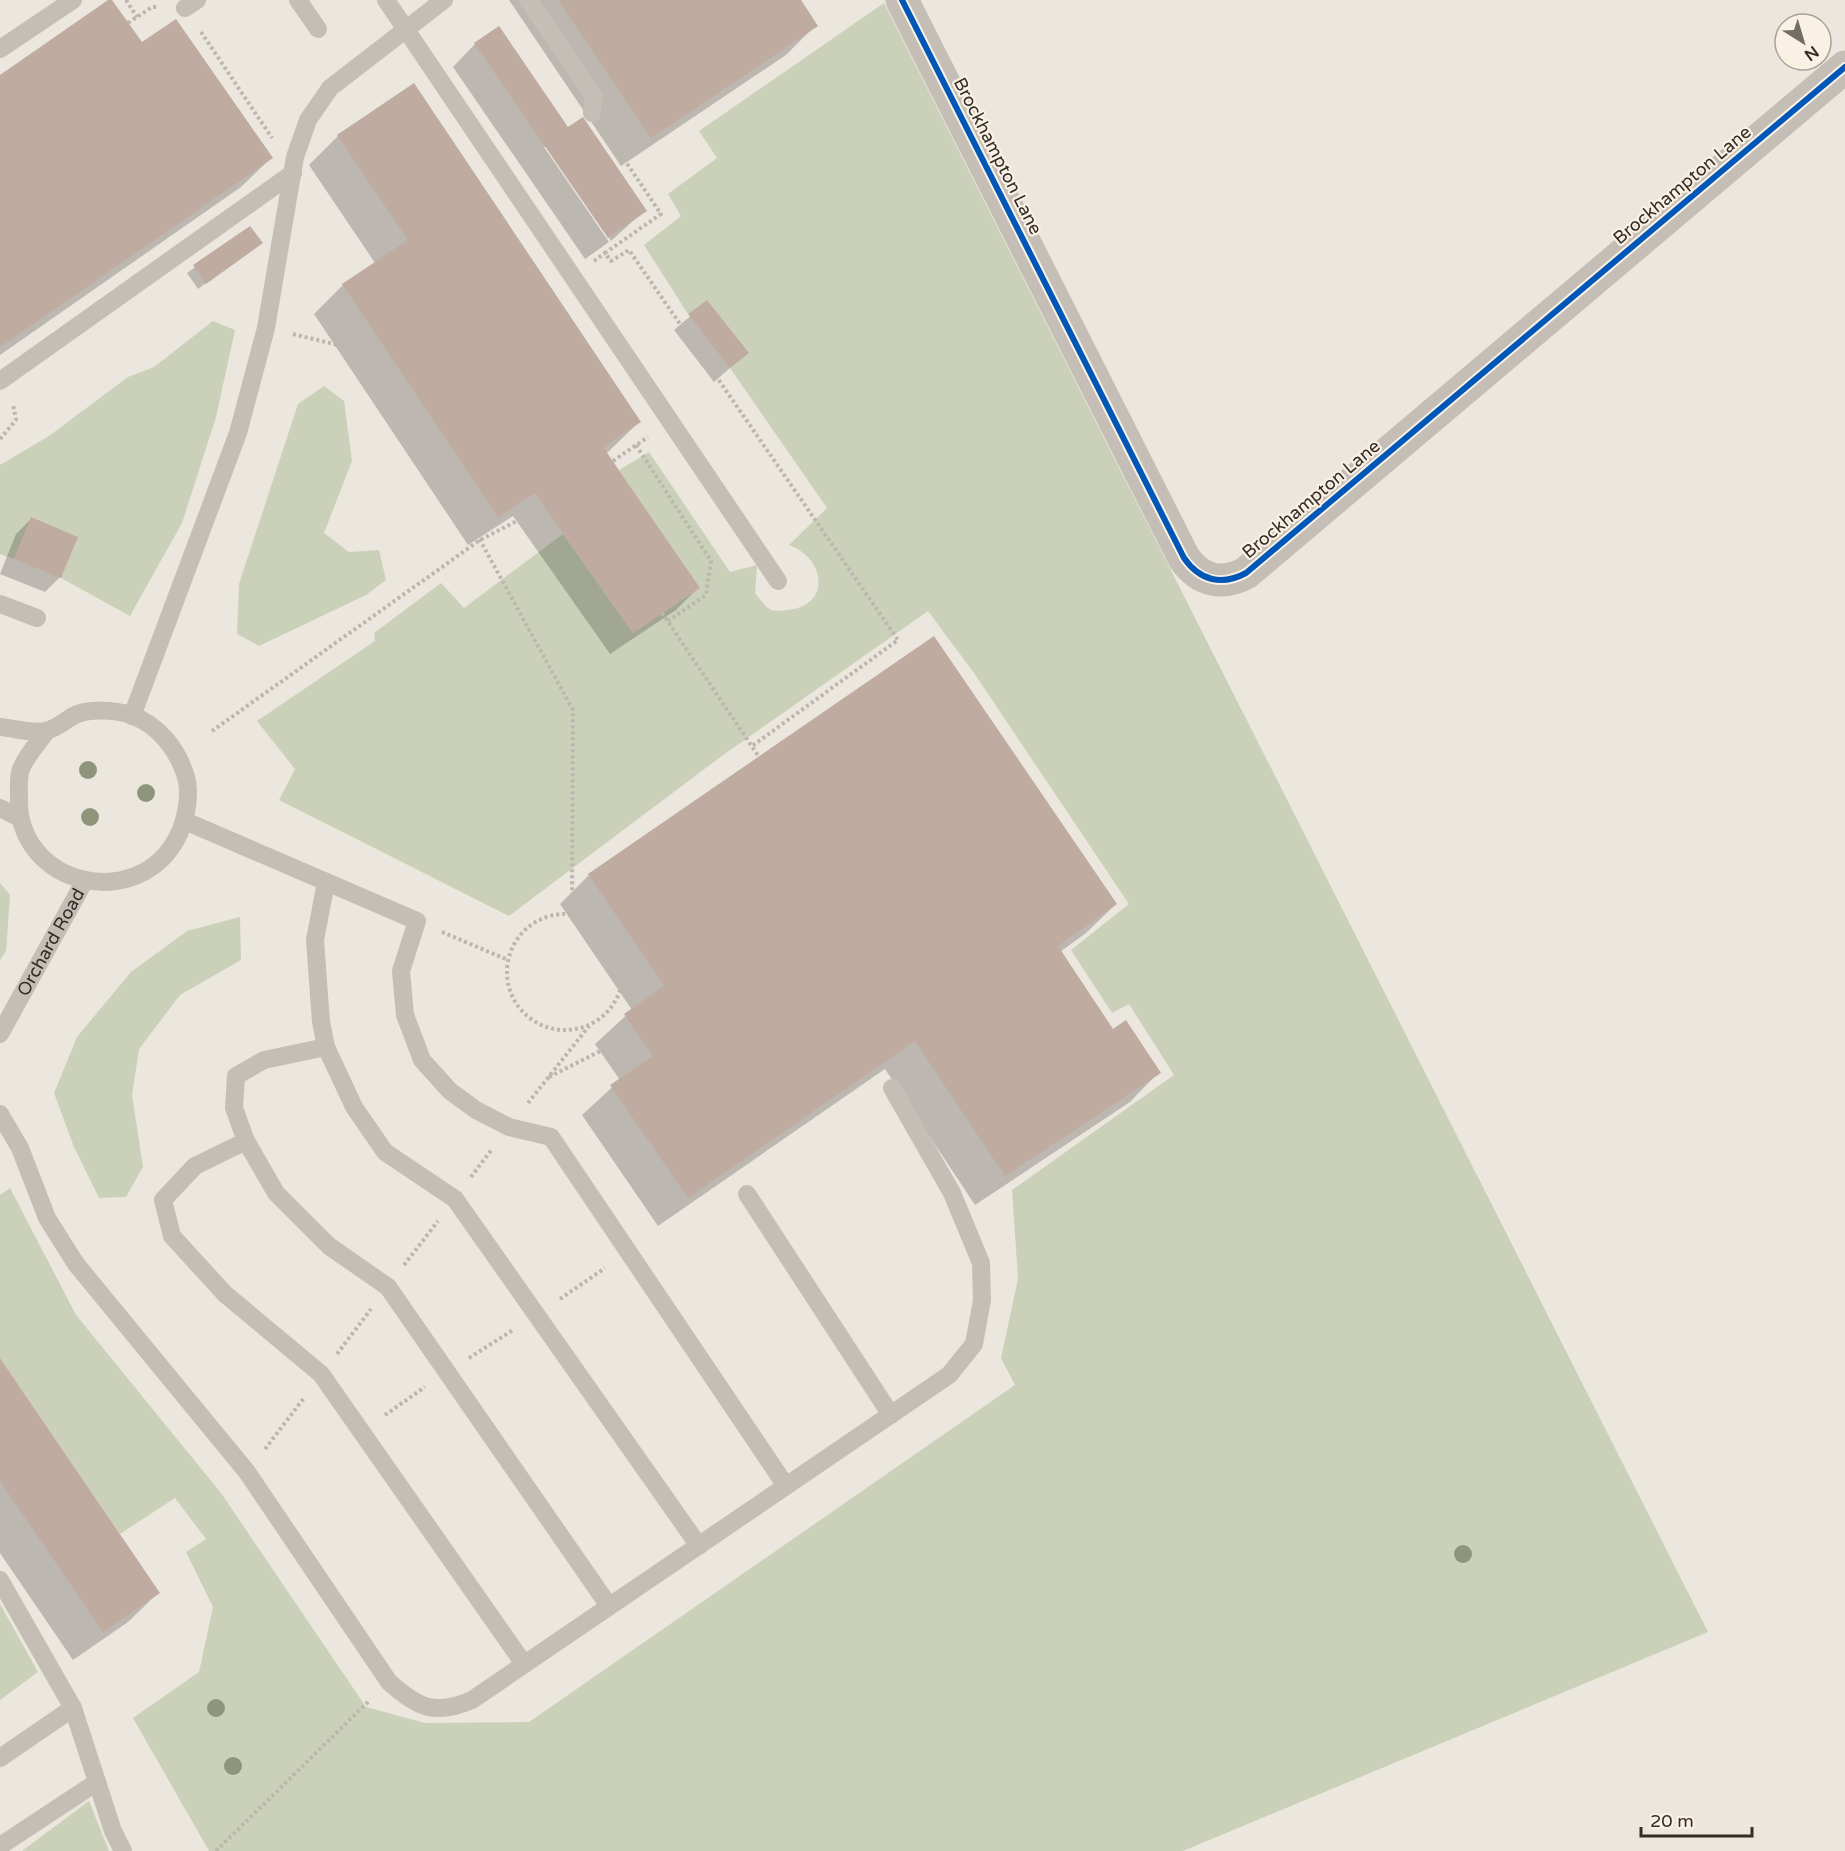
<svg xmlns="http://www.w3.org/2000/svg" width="1845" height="1851" font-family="'Varela Round',sans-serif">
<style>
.green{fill:#cbd1b8}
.shadow{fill:#0003}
.building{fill:#bfab9f}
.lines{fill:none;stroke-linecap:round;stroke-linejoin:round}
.path{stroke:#bdb6af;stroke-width:4;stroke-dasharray:3 3;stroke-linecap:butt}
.service{stroke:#c4beb7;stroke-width:18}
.minor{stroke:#c4beb7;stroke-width:33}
.cycleway-casing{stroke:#f9f1e4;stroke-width:10}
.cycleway{stroke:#0057b8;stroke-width:6}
.tree{fill:#8e957a}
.labels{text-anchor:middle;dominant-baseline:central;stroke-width:4.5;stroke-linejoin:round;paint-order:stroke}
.street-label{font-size:18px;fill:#342c26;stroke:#f9f1e4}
</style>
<rect width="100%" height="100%" fill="#ebe6de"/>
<g class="green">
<path d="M884 3 1708 1632 1183 1851H209L133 1718 199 1672 213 1607 186 1552 206 1539 175 1498 120 1534 0 1358V1195L10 1188 76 1315 221 1493 366 1707 425 1723 529 1722 1015 1385 1001 1358 1018 1279 1012 1190 1174 1075 1129 1004 1112 1013 1071 950 1129 904 974 673 928 611 719 758 509 916 279 800 295 769 257 721 375 641 374 633 441 583 464 608 563 534 633 633 699 588 619 470 649 452 730 572 757 565 755 593C759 598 765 607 771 610 775 611 782 611 786 610 831 607 827 559 789 545L827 508 730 368 748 353 707 300 688 314 644 245 681 216 668 194 717 158 699 131Z"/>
<polygon points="213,321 235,330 216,417 182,523 130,616 61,578 77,537 31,518 14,559 0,554 0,465 49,436 128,377 154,367"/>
<polygon points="324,386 344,401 352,461 324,533 349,552 379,550 386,580 366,595 259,646 237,634 239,584 298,404"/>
<polygon points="0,883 10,895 6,951 0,960"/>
<polygon points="240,917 241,960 180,995 139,1049 132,1095 143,1167 126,1197 99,1198 74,1147 54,1093 77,1037 131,972 187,931"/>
<polygon points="0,1604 38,1672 0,1700"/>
<polygon points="89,1801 109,1851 22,1851"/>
</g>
<g class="shadow">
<polygon points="509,0 799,0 816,25 786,55 621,166"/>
<polygon points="141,44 271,158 241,187 0,355 0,77"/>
<polygon points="475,44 567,129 645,210 611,241 548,147 544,147 609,242 585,259 453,67"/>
<polygon points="338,136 639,422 606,454 698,588 676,610 610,654 513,516 468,545 314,314 343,285 375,263 309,165"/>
<polygon points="250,228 261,243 198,289 187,273"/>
<polygon points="707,302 747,353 714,382 674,330"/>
<polygon points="31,519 60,577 45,592 0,574 16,534"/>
<polygon points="589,875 1116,904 1086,933 1060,952 1113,1031 1159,1072 1130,1102 975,1205 885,1069 658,1226 582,1115 620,1080 595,1044 632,1010 560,904"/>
<polygon points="0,1361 158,1593 128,1622 73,1660 0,1553"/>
</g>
<g class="building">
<polygon points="108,0 112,0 142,42 176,19 273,158 0,347 0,75"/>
<polygon points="558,0 801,0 818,26 651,138"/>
<polygon points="499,26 568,127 583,117 647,211 608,238 474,43"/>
<polygon points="414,83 641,422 603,447 700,588 633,633 535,493 498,517 342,284 408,240 337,135"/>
<polygon points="250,226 263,243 206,284 193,265"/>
<polygon points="707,300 749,353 730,368 688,314"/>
<polygon points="31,517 78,537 61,578 14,559"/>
<polygon points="934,636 1117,904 1058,946 1113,1029 1126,1020 1161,1073 1005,1176 915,1041 688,1198 610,1085 653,1056 624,1014 664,986 588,874"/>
<polygon points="0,1358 160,1593 103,1632 0,1481"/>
</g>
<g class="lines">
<g class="path">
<polyline points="126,0 137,17"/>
<polyline points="128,23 152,7 158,7"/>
<polyline points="201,32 272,138"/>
<polyline points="607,134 661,214 605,253 611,261 629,250 898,640 752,746"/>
<polyline points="594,261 605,253"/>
<polyline points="293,334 366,352 480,540 573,710 572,914"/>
<polyline points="0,439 16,420 13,404"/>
<polyline points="636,445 711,561 706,595 668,621"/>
<polyline points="613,461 648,437"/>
<polyline points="662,613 759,757"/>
<polyline points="212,731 480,540 544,507"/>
<circle cx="565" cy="972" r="58"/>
<polyline points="442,932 508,960"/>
<polyline points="549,1077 636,1033"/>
<polyline points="528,1103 589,1026"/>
<polyline points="471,1177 492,1149"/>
<polyline points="404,1265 438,1221"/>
<polyline points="560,1299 605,1268"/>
<polyline points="337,1354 371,1309"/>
<polyline points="469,1358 513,1330"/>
<polyline points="385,1415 425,1387"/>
<polyline points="265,1449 304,1398"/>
<polyline points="216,1851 370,1700"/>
</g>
<g class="service">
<polyline points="298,0 318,29"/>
<polyline points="386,0 778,581"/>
<polyline points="528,0 594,96 592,113"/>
<polyline points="185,8 197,0"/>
<polyline points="0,49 73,0"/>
<polyline points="0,381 293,173"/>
<polyline points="0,604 37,618"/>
<polyline points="132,716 238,433 266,328 295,157 308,120 330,88 444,0"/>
<path d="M0 727C13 728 32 734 45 731 54 730 65 721 73 716 89 708 115 710 131 715 159 725 178 750 186 777 191 794 186 819 179 834 141 915 15 887 19 796 19 788 18 777 21 769 26 756 38 743 46 732"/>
<polyline points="0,808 18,817"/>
<polyline points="185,821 417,921 401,971 405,1015 422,1060 450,1091 476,1110 509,1127 551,1137 786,1486"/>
<polyline points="326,882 315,940 321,1022 326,1047 354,1107 385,1152 455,1199 699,1546"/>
<path id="s1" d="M0 1034 84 882"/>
<polyline points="326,1047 264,1060 236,1076 234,1108 246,1141 276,1193 329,1246 388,1287 609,1606"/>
<path d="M0 1114 20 1148 47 1218 76 1264 247 1472 389 1682C418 1708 435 1716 472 1700L949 1375 974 1344 982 1300 981 1263 952 1193 892 1088"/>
<polyline points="246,1141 195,1166 163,1200 172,1236 225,1294 321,1374 524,1664"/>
<polyline points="747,1194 891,1415"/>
<polyline points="0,1580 73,1708 113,1831 123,1851"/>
<polyline points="0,1758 73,1708"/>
<polyline points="0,1846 97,1782"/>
</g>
<path class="minor" d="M902 0 1184 558C1200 581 1222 586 1246 573L1845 67"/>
<defs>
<path id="cycleway" d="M902 0 1184 558C1200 581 1222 586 1246 573L1845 67"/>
</defs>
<use href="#cycleway" class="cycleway-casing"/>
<use href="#cycleway" class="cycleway"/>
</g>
<g class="tree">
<circle cx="88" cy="770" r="9"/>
<circle cx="146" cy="793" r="9"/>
<circle cx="90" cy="817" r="9"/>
<circle cx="1463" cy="1554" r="9"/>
<circle cx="216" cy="1708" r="9"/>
<circle cx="233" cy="1766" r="9"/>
</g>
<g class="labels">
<g class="street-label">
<text transform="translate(998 156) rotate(63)">Brockhampton Lane</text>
<text transform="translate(1682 185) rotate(-40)">Brockhampton Lane</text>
<text transform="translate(1311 499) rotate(-40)">Brockhampton Lane</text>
<text stroke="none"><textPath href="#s1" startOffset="105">Orchard Road</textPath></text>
</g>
</g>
<g transform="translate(1803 42) rotate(143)"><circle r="28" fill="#f9f1e4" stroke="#aaa298" stroke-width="1.5"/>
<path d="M0-4.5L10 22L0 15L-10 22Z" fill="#746d66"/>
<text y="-9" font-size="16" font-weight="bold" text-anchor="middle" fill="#342c26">N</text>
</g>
<path d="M1641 1827v9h111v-9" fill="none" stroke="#342c26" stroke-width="3"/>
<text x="1650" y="1827" font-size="18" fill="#342c26" stroke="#f9f1e4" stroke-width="4.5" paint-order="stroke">20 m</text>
</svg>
